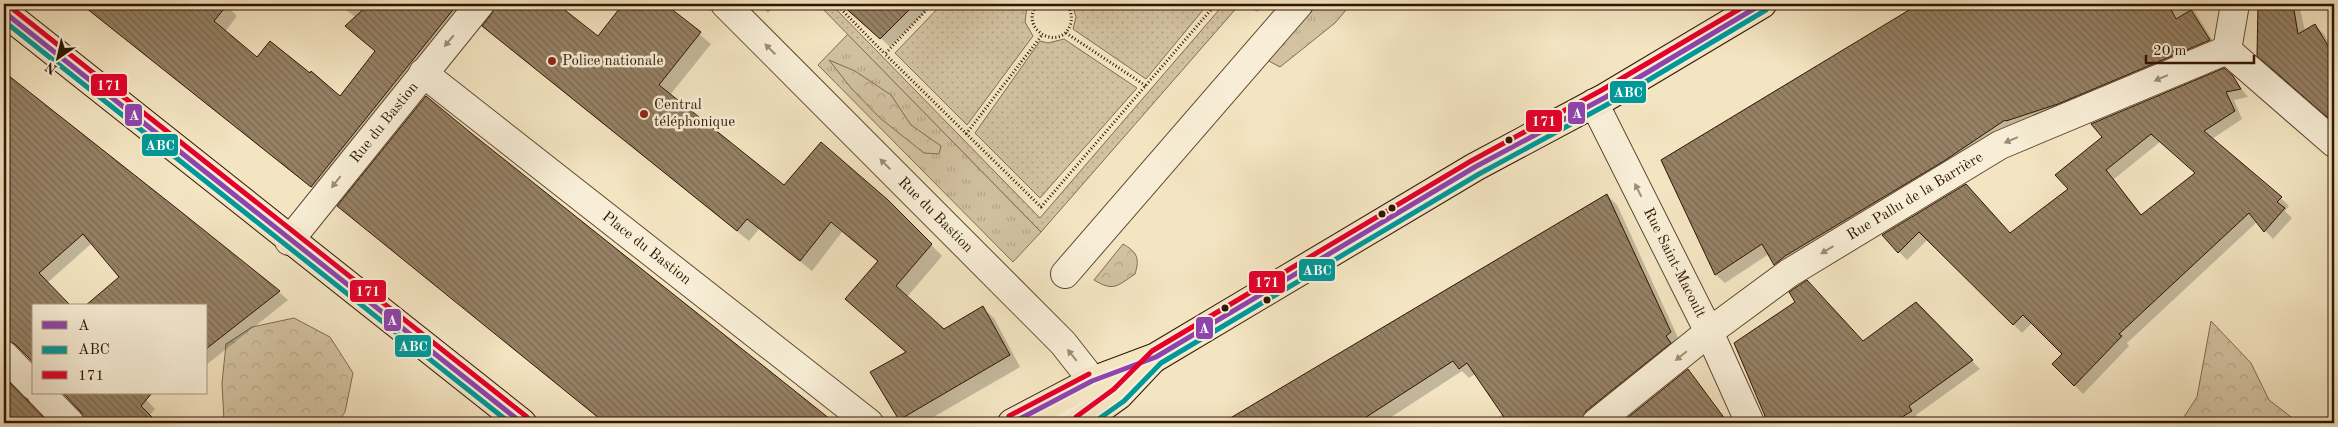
<svg xmlns="http://www.w3.org/2000/svg" width="2338" height="427" font-family="'Old Standard TT',serif">
<style>
.grass{fill:url(#grass-tufts);stroke:#826c50}
.forest{fill:url(#forest-crowns);stroke:#826c50}
.garden{fill:url(#garden-dots);stroke:#826c50}
.shadow{fill:#0003;fill-rule:evenodd}
.building{fill:url(#building-back-hatch);stroke:#301500;fill-rule:evenodd}
.lines{fill:none;stroke-linecap:round;stroke-linejoin:round}
.minor-casing{stroke:#614930;stroke-width:30}
.major-casing{stroke:#301500;stroke-width:30}
.path{stroke:#301500;stroke-width:3;stroke-dasharray:1 2.5;stroke-linecap:butt}
.minor{stroke:#f8eed7;stroke-width:28}
.major{stroke:#f4e5c2;stroke-width:28}
.bus-1-casing{stroke:#f8eed7;stroke-width:9}
.bus-2-casing{stroke:#f8eed7;stroke-width:9}
.bus-3-casing{stroke:#f8eed7;stroke-width:9}
.bus-1{stroke:#8e44ad;stroke-width:5}
.bus-2{stroke:#099;stroke-width:5}
.bus-3{stroke:#e4002b;stroke-width:5}
.oneway{fill:#9e8c76}
.poi-dot{fill:#8f2418;stroke:#f8eed7;stroke-width:2}
.bus-dot{fill:#301500;stroke:#f8eed7;stroke-width:2}
.labels{text-anchor:middle;dominant-baseline:central;stroke-width:5;stroke-linejoin:round;paint-order:stroke}
.poi-label{font-size:15px;fill:#301500;stroke:#f8eed7;text-anchor:start}
.street-label{font-size:15px;fill:#301500;stroke:#f8eed7}
.line-badge{stroke:#f8eed7;stroke-width:2}
.badge-label{font-size:14px;text-anchor:middle;font-weight:bold;fill:#fff}
</style>
<defs>
<pattern id="grass-tufts" width="24" height="20" patternUnits="userSpaceOnUse" patternTransform="scale(1.25)"><rect width="24" height="20" fill="#d3c2a1"/><path d="M3 7l-1-3M5 7V3M7 7l1-3M15 17l-1-3M17 17v-4M19 17l1-3" fill="none" stroke="#b5a689"/></pattern>
<pattern id="forest-crowns" width="20" height="18" patternUnits="userSpaceOnUse" patternTransform="scale(1.25)"><rect width="20" height="18" fill="#d3c2a1"/><path d="M2 6a3 3 0 1 1 6 0M12 15a3 3 0 1 1 6 0" fill="none" stroke="#b5a689"/></pattern>
<pattern id="garden-dots" width="8" height="8" patternUnits="userSpaceOnUse" patternTransform="scale(1.25)"><rect width="8" height="8" fill="#d3c2a1"/><path d="M2 2h.1M6 6h.1" fill="none" stroke="#b5a689" stroke-width="1.8" stroke-linecap="round"/></pattern>
<pattern id="building-back-hatch" width="6" height="6" patternUnits="userSpaceOnUse" patternTransform="scale(1.25)"><rect width="6" height="6" fill="#968165"/><path d="M-1 5l2 2M0 0l6 6M5-1l2 2" fill="none" stroke="#7b6851"/></pattern>
</defs>
<rect width="100%" height="100%" fill="#f4e5c2"/>
<filter id="stains"><feTurbulence type="fractalNoise" baseFrequency=".004" numOctaves="4"/><feColorMatrix values="0 0 0 0 .2 0 0 0 0 .09 0 0 0 0 .02 0 0 0 .5 -.17"/></filter>
<radialGradient id="worn" r=".72"><stop offset=".6" stop-color="#630" stop-opacity="0"/><stop offset="1" stop-color="#630" stop-opacity=".3"/></radialGradient>
<g class="grass">
<polygon points="1311,4 1351,4 1335,23 1280,67 1265,59"/>
<polygon points="848,34 1041,232 1013,262 818,65"/>
</g>
<g class="forest">
<polygon points="829,60 855,71 891,95 911,125 941,146 939,154 924,153 880,118 851,88"/>
<path d="M1123 244C1137 252 1140 258 1135 274 1117 286 1114 292 1094 280Z"/>
<polygon points="294,318 330,337 353,373 345,412 337,423 226,423 224,421 222,383 226,344 252,327"/>
<polygon points="2211,321 2251,363 2269,400 2299,423 2180,423 2197,397"/>
</g>
<g class="garden">
<polygon points="818,4 831,4 1040,218 1224,4 1240,4 1041,232"/>
<polygon points="942,4 1023,4 1027,6 1025,22 1033,36 967,125 895,53"/>
<polygon points="1072,4 1208,4 1146,79 1073,29 1076,17"/>
<polygon points="1064,39 1137,88 1040,198 975,133 1040,41 1048,43"/>
</g>
<g class="shadow">
<polygon points="82,4 225,4 237,16 225,32 257,58 340,98 376,52 347,26 356,18 339,4 482,4 323,197"/>
<polygon points="496,4 555,4 598,38 625,4 663,4 711,44 670,95 784,187 888,201 942,256 907,297 944,330 983,308 994,318 1020,367 923,423 904,423 900,419 907,353 858,310 878,262 842,232 812,271 759,229 749,241 495,37 484,26"/>
<polygon points="759,4 776,4 768,13"/>
<polygon points="857,4 933,4 890,47 851,10"/>
<polygon points="1244,4 1264,4 1257,12"/>
<polygon points="1922,4 2197,4 2192,7 2218,49 2067,112 1784,273 1769,254 1725,283 1716,275 1663,161"/>
<polygon points="2260,4 2299,4 2305,31 2315,26 2324,34 2334,52 2334,122 2259,55"/>
<polygon points="4,74 231,254 121,277 92,243 47,283 34,306 25,353 18,348 10,348 4,352"/>
<path d="M2232 77 2248 97 2234 100 2242 119 2212 139 2281 198 2289 206 2285 211 2292 218 2273 239 2257 222 2127 343 2129 346 2083 394 2053 364 2064 354 2032 323 2022 333 1928 239 1907 260 1899 252 1966 186 2011 234 2069 189ZM2160 142 2196 173 2142 216 2114 179Z"/>
<polygon points="426,98 834,423 608,423 339,206"/>
<polygon points="1607,195 1617,205 1680,342 1594,423 1490,423 1503,414 1475,374 1469,378 1462,371 1382,423 1239,423 1235,417"/>
<polygon points="279,292 288,300 206,365 206,317"/>
<polygon points="1916,303 1980,369 1916,415 1920,420 1914,423 1770,423 1736,343 1863,342"/>
<polygon points="1688,371 1728,423 1623,423"/>
<polygon points="4,379 47,423 4,423"/>
<polygon points="140,393 155,409 149,416 156,423 86,423 86,418"/>
</g>
<g class="building">
<polygon points="81,4 228,4 214,21 257,57 270,41 310,73 311,71 340,96 375,51 345,26 369,4 460,4 458,7 456,6 311,187"/>
<polygon points="495,4 557,4 598,36 623,4 665,4 701,32 659,85 784,185 821,142 888,200 932,244 896,286 944,329 983,306 1010,355 899,420 870,372 906,352 845,299 878,261 831,222 800,261 747,219 737,231 482,26 492,13"/>
<polygon points="841,4 915,4 880,39"/>
<polygon points="1919,4 2168,4 2176,19 2191,10 2210,40 2058,104 2006,121 2005,120 1944,161 1785,256 1774,265 1762,244 1715,275 1661,160"/>
<polygon points="2258,4 2293,4 2298,34 2315,24 2334,56 2334,123 2257,56"/>
<path d="M2224 68 2233 76 2241 89 2226 92 2235 111 2204 131 2282 197 2277 202 2285 208 2264 232 2249 213 2119 334 2122 336 2074 386 2052 364 2062 354 2023 315 2013 325 1919 232 1898 253 1882 235 1966 184 2010 233 2068 189 2055 175 2102 137 2091 124ZM2151 134 2195 173 2141 215 2106 170Z"/>
<polygon points="4,72 175,207 280,291 206,349 206,306 85,306 119,277 83,234 39,273 71,306 34,306 34,363 15,344 4,340"/>
<polygon points="426,96 471,133 835,423 605,423 337,206"/>
<polygon points="1607,194 1671,332 1666,336 1671,343 1586,411 1581,423 1508,423 1467,363 1459,369 1453,361 1357,423 1222,423"/>
<polygon points="1807,280 1863,341 1916,302 1973,360 1909,406 1912,411 1892,423 1768,423 1734,343 1795,302 1789,292"/>
<polygon points="1688,369 1728,423 1621,423"/>
<polygon points="4,377 27,400 49,423 4,423"/>
<polygon points="63,393 152,393 141,406 158,423 85,423 81,412"/>
</g>
<g class="lines">
<defs>
<g id="minor">
<path id="s1" d="M725 4 1063 343 1085 371 1097 391 1050 423"/>
<polyline points="2227,50 2334,143"/>
<path id="s2" d="M423 73 869 423"/>
<path id="s3" d="M1594 103 1709 332 1750 423"/>
<path id="s4" d="M289 241 480 4"/>
<polyline points="1065,274 1299,4"/>
<polyline points="4,355 34,386"/>
<polyline points="41,393 70,423"/>
<path id="s5" d="M1596 423 1709 332 1789 273 2000 145 2227 50 2235 4"/>
</g>
<g id="major">
<polyline points="4,12 522,423"/>
<polyline points="1012,423 1092,381 1156,357 1475,167 1606,97 1762,4"/>
<polyline points="1080,423 1119,395 1151,361"/>
</g>
</defs>
<use href="#minor" class="minor-casing"/>
<use href="#major" class="major-casing"/>
<g class="path">
<polyline points="836,4 885,54"/>
<polyline points="932,4 885,54 1041,207 1216,4"/>
<polyline points="1029,4 1035,7"/>
<path d="M1038 4C1017 27 1058 53 1070 26 1073 17 1071 10 1066 4"/>
<polyline points="1066,33 1146,86"/>
<polyline points="966,134 1042,35"/>
</g>
<use href="#minor" class="minor"/>
<use href="#major" class="major"/>
<defs>
<g id="bus-1">
<polyline points="4,12 522,423"/>
<polyline points="1012,423 1092,381 1156,357 1475,167 1606,97 1762,4"/>
</g>
<g id="bus-2">
<polyline points="4,21 510,423"/>
<polyline points="1093,423 1124,401 1161,363 1479,174 1610,103 1766,10"/>
</g>
<g id="bus-3">
<polyline points="9,6 527,417"/>
<polyline points="1009,416 1089,374"/>
<polyline points="1076,417 1114,389 1152,351 1471,161 1602,90 1748,4"/>
</g>
</defs>
<use href="#bus-1" class="bus-1-casing"/>
<use href="#bus-2" class="bus-2-casing"/>
<use href="#bus-3" class="bus-3-casing"/>
<use href="#bus-1" class="bus-1"/>
<use href="#bus-2" class="bus-2"/>
<use href="#bus-3" class="bus-3"/>
</g>
<defs><path id="oneway-solid" d="M-6-.8H1V-3.2L6.5 0L1 3.2V.8H-6Z" transform="scale(1.25)"/></defs>
<g class="oneway">
<use href="#oneway-solid" transform="translate(449 41) rotate(130)"/>
<use href="#oneway-solid" transform="translate(770 49) rotate(-135)"/>
<use href="#oneway-solid" transform="translate(2161 78) rotate(157)"/>
<use href="#oneway-solid" transform="translate(2011 140) rotate(157)"/>
<use href="#oneway-solid" transform="translate(885 164) rotate(-135)"/>
<use href="#oneway-solid" transform="translate(336 182) rotate(128)"/>
<use href="#oneway-solid" transform="translate(1638 190) rotate(-117)"/>
<use href="#oneway-solid" transform="translate(1827 250) rotate(149)"/>
<use href="#oneway-solid" transform="translate(1072 355) rotate(-129)"/>
<use href="#oneway-solid" transform="translate(1681 356) rotate(141)"/>
</g>
<g class="poi-dot">
<circle cx="552" cy="61" r="5"/>
<circle cx="644" cy="114" r="5"/>
</g>
<g class="bus-dot">
<circle cx="1509" cy="140" r="4.5"/>
<circle cx="1392" cy="208" r="4.5"/>
<circle cx="1382" cy="214" r="4.5"/>
<circle cx="1267" cy="300" r="4.5"/>
<circle cx="1225" cy="308" r="4.5"/>
</g>
<g class="labels">
<g class="poi-label">
<text x="562" y="61">Police nationale</text>
<text x="654" y="105">Central<tspan x="654" dy="17">téléphonique</tspan></text>
</g>
<g class="street-label">
<text stroke="none"><textPath href="#s4" startOffset="152">Rue du Bastion</textPath></text>
<text stroke="none"><textPath href="#s5" startOffset="392">Rue Pallu de la Barrière</textPath></text>
<text stroke="none"><textPath href="#s1" startOffset="298">Rue du Bastion</textPath></text>
<text stroke="none"><textPath href="#s2" startOffset="284">Place du Bastion</textPath></text>
<text stroke="none"><textPath href="#s3" startOffset="179">Rue Saint-Macoult</textPath></text>
</g>
</g>
<g class="line-badge">
<rect x="90" y="73" width="38" height="24" rx="5" fill="#e4002b"/>
<rect x="1609" y="80" width="38" height="24" rx="5" fill="#099"/>
<rect x="1567" y="101" width="19" height="24" rx="5" fill="#8e44ad"/>
<rect x="124" y="103" width="19" height="24" rx="5" fill="#8e44ad"/>
<rect x="1525" y="109" width="38" height="24" rx="5" fill="#e4002b"/>
<rect x="141" y="133" width="38" height="24" rx="5" fill="#099"/>
<rect x="1298" y="258" width="38" height="24" rx="5" fill="#099"/>
<rect x="1248" y="270" width="38" height="24" rx="5" fill="#e4002b"/>
<rect x="349" y="279" width="38" height="24" rx="5" fill="#e4002b"/>
<rect x="383" y="308" width="19" height="24" rx="5" fill="#8e44ad"/>
<rect x="1195" y="316" width="19" height="24" rx="5" fill="#8e44ad"/>
<rect x="394" y="334" width="38" height="24" rx="5" fill="#099"/>
</g>
<g class="badge-label">
<text x="109" y="90">171</text>
<text x="1628" y="97">ABC</text>
<text x="1577" y="118">A</text>
<text x="134" y="120">A</text>
<text x="1544" y="126">171</text>
<text x="160" y="150">ABC</text>
<text x="1317" y="275">ABC</text>
<text x="1267" y="287">171</text>
<text x="368" y="296">171</text>
<text x="392" y="325">A</text>
<text x="1204" y="333">A</text>
<text x="413" y="351">ABC</text>
</g>
<rect width="2338" height="427" fill="none" stroke="#f4e5c2" stroke-width="20"/>
<rect x="5" y="5" width="2328" height="417" fill="none" stroke="#301500" stroke-width="2.5"/>
<rect x="10" y="10" width="2318" height="407" fill="none" stroke="#301500"/>
<rect x="32" y="304" width="175" height="90" fill="#f8eed7" stroke="#a89781"/>
<rect x="42" y="321" width="25" height="8" fill="#8e44ad" stroke="#a89781"/>
<text x="78" y="330" font-size="15" fill="#301500">A</text>
<rect x="42" y="346" width="25" height="8" fill="#009999" stroke="#a89781"/>
<text x="78" y="354" font-size="15" fill="#301500">ABC</text>
<rect x="42" y="371" width="25" height="8" fill="#e4002b" stroke="#a89781"/>
<text x="78" y="380" font-size="15" fill="#301500">171</text>
<g transform="translate(58 58) rotate(214)" stroke="#f8eed7" stroke-width="4" paint-order="stroke">
<path d="M0-4L9 19L0 12L-9 19Z" fill="#301500"/>
<text y="-8" font-size="14" font-weight="bold" text-anchor="middle" fill="#301500">N</text>
</g>
<path d="M2146 55v8h108v-8" fill="none" stroke="#301500" stroke-width="2.5"/>
<text x="2153" y="55" font-size="15" fill="#301500" stroke="#f8eed7" stroke-width="4" paint-order="stroke">20 m</text>
<rect width="100%" height="100%" filter="url(#stains)"/>
<rect width="100%" height="100%" fill="url(#worn)"/>
</svg>
